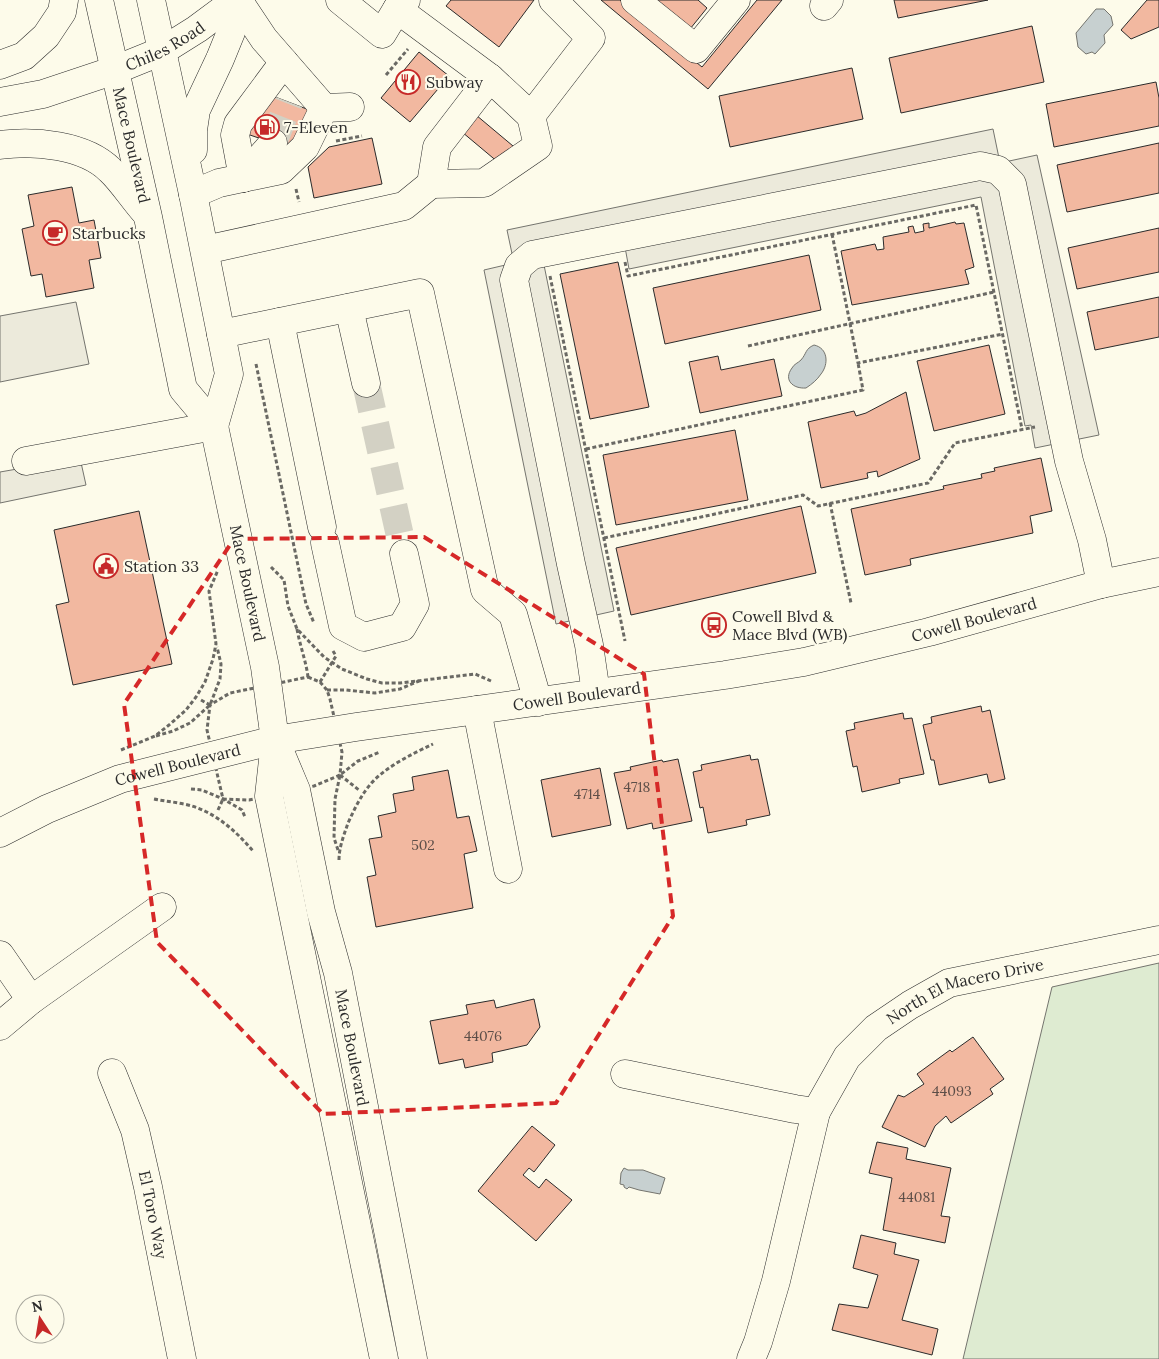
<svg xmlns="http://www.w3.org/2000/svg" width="1159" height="1359" font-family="Lora,serif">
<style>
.green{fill:#deebd1;stroke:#74746e}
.parking{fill:#eceadb;stroke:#74746e}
.water{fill:#c7d0d0;stroke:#74746e}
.building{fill:#f2b8a0;stroke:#2b2b2b}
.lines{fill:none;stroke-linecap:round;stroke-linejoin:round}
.minor-tunnel{stroke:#d3d1c4;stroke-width:28;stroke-dasharray:28 14;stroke-linecap:butt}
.minor-casing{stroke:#2b2b2b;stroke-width:29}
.major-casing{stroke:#2b2b2b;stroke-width:29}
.path{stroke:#6a6964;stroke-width:3;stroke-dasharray:4 2.5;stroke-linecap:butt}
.minor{stroke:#fdfbea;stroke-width:28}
.major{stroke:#fdfbea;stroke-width:28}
.marked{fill:none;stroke:#d62828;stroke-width:4;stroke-dasharray:10 6;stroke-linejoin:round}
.labels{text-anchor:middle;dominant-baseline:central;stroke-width:4;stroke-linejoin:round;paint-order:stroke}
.number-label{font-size:14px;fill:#5d4e48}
.street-label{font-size:16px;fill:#2b2b2b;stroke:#fdfbea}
.poi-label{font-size:16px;fill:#2b2b2b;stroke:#fdfbea;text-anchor:start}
</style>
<rect width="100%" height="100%" fill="#fdfbea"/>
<polygon class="green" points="1159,963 1159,1359 963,1359 1052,987"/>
<g class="parking">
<polygon points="993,129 1000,163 1037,155 1099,435 1035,448 1031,425 1025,426 981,197 629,269 625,247 544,265 614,611 556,624 484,270 514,263 507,230"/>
<polygon points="76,302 89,364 0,382 0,316"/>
<polygon points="80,458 86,485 0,503 0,472"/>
</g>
<g class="water">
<polygon points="1096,9 1104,9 1111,16 1113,25 1104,35 1105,43 1095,54 1092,52 1086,54 1078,47 1076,33"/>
<path d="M814 345C828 348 829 364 821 374 817 380 812 384 806 388 793 389 783 380 792 368 794 364 798 363 801 360 807 353 805 349 814 345Z"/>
<polygon points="624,1168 628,1170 643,1170 665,1178 660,1194 639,1190 629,1187 627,1189 624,1187 624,1185 620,1184 621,1173"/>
</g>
<g class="building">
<polygon points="451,0 534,0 499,47 446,6"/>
<polygon points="601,0 620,0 702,67 757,0 782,0 708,89"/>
<polygon points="654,0 698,0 707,8 690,29"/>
<polygon points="894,0 988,0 898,18"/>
<polygon points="1147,0 1159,0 1159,27 1131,39 1121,30"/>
<polygon points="1032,26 1044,82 901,113 889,58"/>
<polygon points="419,52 449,76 410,122 381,98"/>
<polygon points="852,68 863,119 730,147 719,96"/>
<polygon points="1156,82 1159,98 1159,126 1054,147 1046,104"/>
<polygon points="262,92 312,111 297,151 247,134"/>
<polygon points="476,115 513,146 499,163 462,132"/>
<polygon points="372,138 382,184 314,198 308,167 329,147"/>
<polygon points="1159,143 1159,193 1067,212 1057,165"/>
<polygon points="72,187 79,223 94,220 101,258 89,260 94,288 46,297 42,274 31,276 22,229 34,226 28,195"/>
<polygon points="955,222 956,224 964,223 974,267 965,270 969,284 852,305 841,251 875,244 877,250 884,249 883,237 909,232 908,227 913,226 915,233 924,231 923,224 929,223 929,228"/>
<polygon points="1159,228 1159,272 1077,289 1068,248"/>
<polygon points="809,255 821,310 665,344 653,288"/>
<polygon points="618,262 649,407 590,419 560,274"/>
<polygon points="1159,297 1159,337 1095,350 1087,312"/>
<polygon points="989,345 1005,414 934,431 917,361"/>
<polygon points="718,356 721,370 774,359 782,396 700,413 689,362"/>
<polygon points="906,392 920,459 878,477 877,471 867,473 868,478 821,488 808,422 854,411 856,416 866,413"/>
<polygon points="735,430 748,500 616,525 603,455"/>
<polygon points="1041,458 1052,511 1030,516 1033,533 910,559 911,565 865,575 851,509 944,489 943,486 982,478 981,474 995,471 994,468"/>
<polygon points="801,506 816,573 631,615 616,548"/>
<polygon points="139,511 172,664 73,685 56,605 69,602 54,530"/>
<polygon points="981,706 982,712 990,710 1005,779 989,783 987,774 939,785 934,760 931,760 923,725 932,723 931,717"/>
<polygon points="903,713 904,719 912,718 924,774 899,779 900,783 862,792 857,766 853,767 846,731 855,729 854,723"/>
<polygon points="750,755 751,760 758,759 770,815 746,820 747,825 708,833 703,807 700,808 693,772 702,770 701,765"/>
<polygon points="678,759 692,821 653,829 652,823 627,829 614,773 631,770 630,767 662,760 663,762"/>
<polygon points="600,768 611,825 552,837 541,780"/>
<polygon points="448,770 457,818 469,816 477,851 464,854 473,908 376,927 367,877 376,875 369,839 382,837 378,816 396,812 393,794 414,790 412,777"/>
<polygon points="534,999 540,1027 527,1045 492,1053 493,1062 465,1068 463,1059 439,1064 430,1021 468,1014 466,1005 494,1000 496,1008"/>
<polygon points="973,1037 1004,1079 990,1089 993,1094 951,1123 946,1116 935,1126 925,1147 882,1127 898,1095 904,1097 924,1084 917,1074 950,1050 952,1052"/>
<polygon points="532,1126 555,1145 534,1172 529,1168 523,1175 539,1188 546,1179 572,1200 536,1241 478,1191"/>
<polygon points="877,1142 908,1148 906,1159 951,1168 941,1216 950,1217 945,1243 883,1230 892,1178 869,1173"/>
<polygon points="861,1235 896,1243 894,1254 919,1260 902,1320 938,1329 932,1355 832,1330 839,1304 868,1308 878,1275 853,1268"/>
</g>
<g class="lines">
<g class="minor-tunnel">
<polyline points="273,143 289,102"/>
<polyline points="366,383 404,554"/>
</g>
<defs>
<g id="minor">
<polyline points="238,0 264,39 284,62 238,124 235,135 243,178"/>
<polyline points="340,0 382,34 397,9"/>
<polyline points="635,0 696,49 736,0"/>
<polyline points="824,6 829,0"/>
<polyline points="284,62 324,108"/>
<polyline points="490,78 531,116"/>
<path id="s1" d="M0 102 43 94 115 70 162 51 197 29 236 0"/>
<polyline points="243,178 273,143"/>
<polyline points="431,184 484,183 538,146 531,116 591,38 553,0"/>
<polyline points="193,194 219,183 281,170 305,147 324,108 350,107"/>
<polyline points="205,250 404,206 431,184 437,147 490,78 397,9 406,0"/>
<polyline points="349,308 366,383"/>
<polyline points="280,322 322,527"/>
<polyline points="221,334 420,293 485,590 513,614 538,702"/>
<polyline points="26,461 214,426"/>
<polyline points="325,543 343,626 364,637 402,627 415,604 404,554"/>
<polyline points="596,693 589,645 571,564 514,280 519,266 532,255 980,166 998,170 1012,184 1069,461 1092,540 1101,584"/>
<polyline points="477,710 508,869"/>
<path id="s2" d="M275 740 356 727 725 675 804 662 929 632 1101 584 1159 572"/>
<path id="s3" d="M275 740 296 790 321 912 338 973 413 1359"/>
<polyline points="275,742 269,796 384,1359"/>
<polyline points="0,955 31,1000"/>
<polyline points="0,1026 31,1000 162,907"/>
<path id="s4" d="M112 1073 135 1130 148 1187 182 1359"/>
<polyline points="625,1074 795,1109 816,1112"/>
<path id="s5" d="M751 1359 758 1342 776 1281 816 1112 847 1057 876 1028 910 1005 949 983 1159 940"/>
</g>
<g id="major">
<polyline points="151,0 193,194 229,374 214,426"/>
<polyline points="0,65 24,56 46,36 62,12 64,0"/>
<path d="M0 145C34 140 85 145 110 170 122 181 134 200 145 212"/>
<polyline points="193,150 193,130 196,110 220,59 231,32 237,0"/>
<path id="s6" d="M0 833 47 809 120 779 275 740 265 667 214 426 183 389 148 217 99 0"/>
</g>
</defs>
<use href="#minor" class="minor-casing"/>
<use href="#major" class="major-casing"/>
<g class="path">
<polyline points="386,75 408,49"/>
<polyline points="336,141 362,136"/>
<polyline points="296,189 299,202"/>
<polyline points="832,234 858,363 1003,334"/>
<polyline points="625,262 628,276 976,205 1022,429"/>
<polyline points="550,276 625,641"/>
<polyline points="748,346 994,292"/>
<polyline points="256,364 306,604 314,623"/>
<polyline points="586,449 863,390 858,363"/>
<polyline points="830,503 851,603"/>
<polyline points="604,538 803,495 818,506 928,483 955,443 1035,427"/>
<polyline points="271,567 284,580 288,606 297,629 324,657 342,669 367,679 382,683 400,683 475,674 491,681"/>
<path d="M297 629C300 646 306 661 308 677"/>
<polygon points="308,677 320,682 327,690 330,699 342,752 340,775 314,786 249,800 223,799 207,730 210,705 230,693"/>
<polyline points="320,682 336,656 333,651"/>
<polyline points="327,690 346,690 375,693 400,689 419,681"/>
<polyline points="201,700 210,705"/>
<polyline points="156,736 173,731 190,723 210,705 220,679 221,664 217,647"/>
<polyline points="121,750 155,736 169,725 186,710 196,697 205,682 213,659 216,644 209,591 218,570"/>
<polyline points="340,775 359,790"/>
<polyline points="191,789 202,790 223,799 242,810 245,817"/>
<path d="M154 799C164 801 174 802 184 804 213 810 235 830 253 851"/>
<polyline points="218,810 223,799"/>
<polyline points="338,850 334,838 335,799 340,775 358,761 380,752"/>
<path d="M339 860C339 847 344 835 348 823 354 810 360 797 369 786 383 768 412 754 433 744"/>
</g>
<use href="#minor" class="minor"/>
<use href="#major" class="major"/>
</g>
<path class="marked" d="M424 537 644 674 673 916 556 1103 323 1114 157 942 124 704 234 539Z"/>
<defs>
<symbol id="restaurant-ring" viewBox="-11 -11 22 22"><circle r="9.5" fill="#fdfbea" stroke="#c62828" stroke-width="1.5"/><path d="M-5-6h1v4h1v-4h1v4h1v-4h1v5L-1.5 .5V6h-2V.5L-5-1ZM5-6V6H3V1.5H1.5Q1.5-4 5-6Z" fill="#c62828"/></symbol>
<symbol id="fuel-ring" viewBox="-11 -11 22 22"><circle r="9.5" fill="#fdfbea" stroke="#c62828" stroke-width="1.5"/><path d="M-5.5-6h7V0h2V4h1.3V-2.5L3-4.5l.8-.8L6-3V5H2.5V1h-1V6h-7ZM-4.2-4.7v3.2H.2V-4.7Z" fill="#c62828"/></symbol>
<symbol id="cafe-ring" viewBox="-11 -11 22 22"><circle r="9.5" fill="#fdfbea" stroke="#c62828" stroke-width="1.5"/><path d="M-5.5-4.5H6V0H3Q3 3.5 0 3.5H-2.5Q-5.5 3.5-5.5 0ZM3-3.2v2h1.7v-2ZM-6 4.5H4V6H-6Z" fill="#c62828"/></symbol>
<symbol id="civic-ring" viewBox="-11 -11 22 22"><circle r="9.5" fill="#fdfbea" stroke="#c62828" stroke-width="1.5"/><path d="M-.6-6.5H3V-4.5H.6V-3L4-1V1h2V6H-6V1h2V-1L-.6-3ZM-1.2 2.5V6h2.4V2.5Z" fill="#c62828"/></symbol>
<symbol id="bus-ring" viewBox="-11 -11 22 22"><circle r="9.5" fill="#fdfbea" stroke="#c62828" stroke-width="1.5"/><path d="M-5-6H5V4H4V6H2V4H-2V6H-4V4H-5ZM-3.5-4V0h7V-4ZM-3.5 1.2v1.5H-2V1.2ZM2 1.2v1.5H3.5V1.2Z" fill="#c62828"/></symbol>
</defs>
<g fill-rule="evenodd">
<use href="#restaurant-ring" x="394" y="68" width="28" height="28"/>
<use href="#fuel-ring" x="253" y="113" width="28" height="28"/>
<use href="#cafe-ring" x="41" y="219" width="28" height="28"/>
<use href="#civic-ring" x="92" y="552" width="28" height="28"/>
<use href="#bus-ring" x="700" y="611" width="28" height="28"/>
</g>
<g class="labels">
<g class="number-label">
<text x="637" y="787">4718</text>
<text x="587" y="794">4714</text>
<text x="423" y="845">502</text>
<text x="483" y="1036">44076</text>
<text x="952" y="1091">44093</text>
<text x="917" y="1197">44081</text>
</g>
<g class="street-label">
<text stroke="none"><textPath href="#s1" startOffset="175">Chiles Road</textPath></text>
<text transform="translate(132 145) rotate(77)">Mace Boulevard</text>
<text transform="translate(248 583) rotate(78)">Mace Boulevard</text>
<text stroke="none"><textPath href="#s2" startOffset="710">Cowell Boulevard</textPath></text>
<text stroke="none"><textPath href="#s2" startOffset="305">Cowell Boulevard</textPath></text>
<text stroke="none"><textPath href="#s6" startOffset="191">Cowell Boulevard</textPath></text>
<text stroke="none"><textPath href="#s5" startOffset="458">North El Macero Drive</textPath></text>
<text stroke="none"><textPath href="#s3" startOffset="318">Mace Boulevard</textPath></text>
<text stroke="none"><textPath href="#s4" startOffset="148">El Toro Way</textPath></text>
</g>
<g class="poi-label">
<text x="426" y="82">Subway</text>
<text x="284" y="127">7-Eleven</text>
<text x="72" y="233">Starbucks</text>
<text x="124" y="566">Station 33</text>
<text x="732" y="616">Cowell Blvd &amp;<tspan x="732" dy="18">Mace Blvd (WB)</tspan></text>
</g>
</g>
<g transform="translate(40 1319) rotate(348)"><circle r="24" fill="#fdfbea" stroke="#a9a89e"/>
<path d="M0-4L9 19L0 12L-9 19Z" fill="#c62828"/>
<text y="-8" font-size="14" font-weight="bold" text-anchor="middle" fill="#2b2b2b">N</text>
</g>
</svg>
